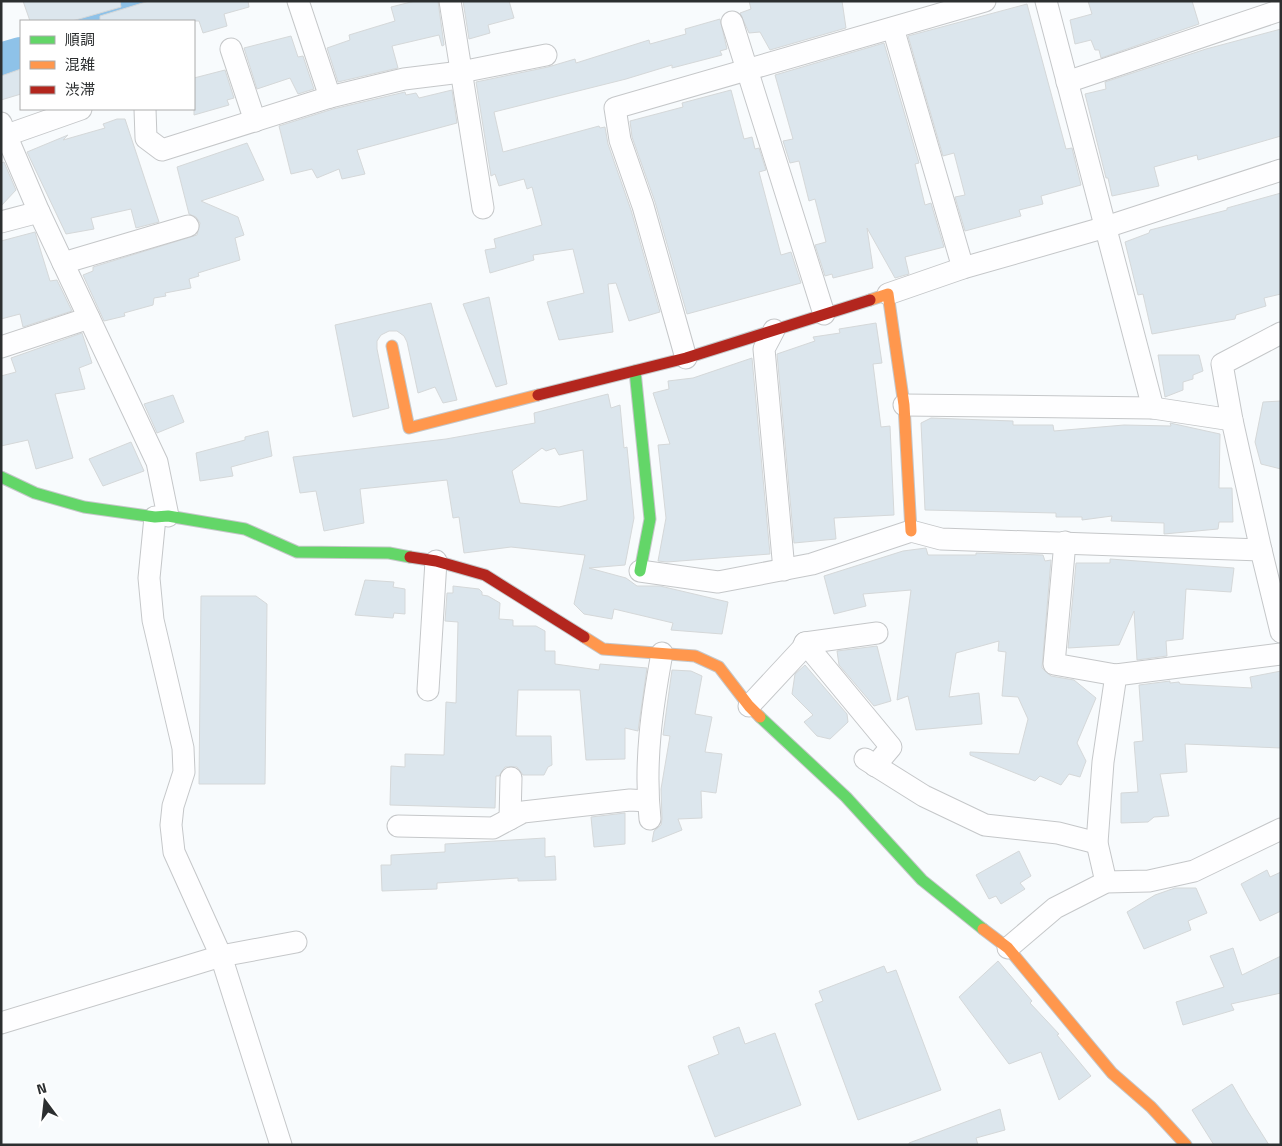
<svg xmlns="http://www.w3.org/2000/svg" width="1282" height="1146" font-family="'Titillium Web','Noto Sans JP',sans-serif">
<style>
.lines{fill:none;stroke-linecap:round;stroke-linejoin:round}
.river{stroke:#8ec2e8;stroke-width:46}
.building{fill:#dce6ed;stroke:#d5d8d9;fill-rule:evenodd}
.street-casing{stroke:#c5c7c9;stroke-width:23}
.fast-casing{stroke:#c5c7c9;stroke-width:13}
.slow-casing{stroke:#c5c7c9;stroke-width:13}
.jam-casing{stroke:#c5c7c9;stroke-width:13}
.street{stroke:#fefeff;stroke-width:21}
.fast{stroke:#63d668;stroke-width:11}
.slow{stroke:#ff974d;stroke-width:11}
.jam{stroke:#b3261e;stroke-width:11}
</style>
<rect width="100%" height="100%" fill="#f8fbfd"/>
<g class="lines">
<g class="river">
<polyline points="99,21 131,1"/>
<polyline points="1,66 21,60"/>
</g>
</g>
<g class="building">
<polygon points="23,1 120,1 121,7 72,21 30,21"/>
<polygon points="149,1 248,1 249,7 224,14 227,26 203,33 199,21 100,21 100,16"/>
<polygon points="415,1 438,1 444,45 442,46 439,35 392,46 398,68 338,82 327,48 350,40 349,35 395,21 391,7"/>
<polygon points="463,1 509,1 514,18 488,25 490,33 469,39"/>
<polygon points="749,1 842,1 846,28 770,50 760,32 749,33 740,13 751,9"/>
<polygon points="1088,1 1192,1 1199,24 1101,58 1099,50 1095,50 1091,40 1075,44 1070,20 1092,14"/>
<polygon points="1027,4 1066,149 1072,148 1081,185 1041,196 1043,204 1019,210 1021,216 965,231 955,197 965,195 954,153 943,156 908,36"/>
<polygon points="720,19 727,49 720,51 722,55 672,68 672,65 626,79 494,112 503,152 599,126 600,128 605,127 608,144 631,210 660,312 629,321 616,283 608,284 613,332 559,340 547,302 584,293 573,249 533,255 534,260 490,273 485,250 496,248 494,239 542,225 532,187 527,189 524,179 499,186 495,174 491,176 476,82 548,67 575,59 576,63 649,40 650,44 686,34 685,29"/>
<polygon points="1281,29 1281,136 1198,160 1197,155 1154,167 1159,186 1112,196 1108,178 1106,178 1085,94 1106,89 1105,82 1206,49"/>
<polygon points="291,36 298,57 303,56 314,89 298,94 290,78 257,89 244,48"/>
<polygon points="884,43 919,163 915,164 925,205 931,203 944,247 905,257 909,274 895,278 867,228 873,268 833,278 832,274 825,276 815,245 826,242 815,199 809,201 799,161 790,163 783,141 793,139 775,75"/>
<polygon points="21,69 21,94 1,100 1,76"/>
<polygon points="225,70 234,98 227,100 229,105 194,115 194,78"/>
<polygon points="452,90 457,123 357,150 365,174 342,179 339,169 317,178 312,169 291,174 279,126 333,109 405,92 406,95 416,93 419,98"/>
<polygon points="731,90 744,139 752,137 755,149 759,148 766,170 759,172 781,255 791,252 801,283 687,314 655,202 632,137 630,121 683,107 682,103"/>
<polygon points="117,119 125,119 159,222 136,228 131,209 91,218 94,229 66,234 27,152 68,135 63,140 105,128 103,124"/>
<polygon points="247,143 264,180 201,201 238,217 244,235 235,238 240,260 198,273 199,276 189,279 191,288 165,293 166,296 154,298 153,305 124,313 125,316 104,321 83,275 93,271 93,267 197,235 200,223 196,217 189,214 177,167"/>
<polygon points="4,162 16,190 1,206 1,163"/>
<polygon points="1281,193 1281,294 1264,298 1266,306 1236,315 1235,319 1152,334 1143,294 1138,295 1125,242 1149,233 1150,230 1227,210 1227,208"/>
<polygon points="35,232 50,281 57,280 72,311 23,327 20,314 1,319 1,241"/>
<polygon points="489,297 507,384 496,387 463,304"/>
<polygon points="431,303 457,400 443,403 435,387 418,393 407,342 404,336 397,331 389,331 381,335 377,341 377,349 389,408 353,417 335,325"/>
<polygon points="876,323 882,363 873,364 881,427 890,426 894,515 834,518 836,539 794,543 777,354 815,341 813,337 840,333 839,329"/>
<polygon points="82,333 92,363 79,368 85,389 55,394 73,458 36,469 28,440 1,446 1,376 16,372 11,358"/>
<polygon points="1158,355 1199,355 1203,371 1193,375 1193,379 1183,382 1183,390 1165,397"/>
<polygon points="752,358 770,554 667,562 658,561 666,518 658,445 670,444 653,393 669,389 668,381 693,378"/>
<path d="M608 394 611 408 620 405 624 448 627 447 634 518 625 565 589 568 626 578 637 586H660L728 602 722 634 671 630 673 623 614 609 612 619 584 614 574 604 585 555 511 547 464 553 459 517 453 518 447 480 360 489 364 523 324 531 316 491 300 493 293 457 446 439 535 423 534 413ZM542 448 546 451 555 448 559 455 583 450 587 500 559 507 520 503 512 471Z"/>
<polygon points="173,395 184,422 157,433 144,404"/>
<polygon points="1281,401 1281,469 1261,464 1255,442 1263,402"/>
<polygon points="931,418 1013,421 1013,425 1053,425 1054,431 1124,425 1171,426 1170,423 1220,434 1219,488 1232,488 1233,522 1219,522 1218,529 1164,534 1164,523 1111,521 1112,516 1082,520 1082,517 1056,517 1056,513 925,510 921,423"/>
<polygon points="268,431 272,456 231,467 233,476 200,481 196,453 245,440 245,437"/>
<polygon points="131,442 144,471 103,486 89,459"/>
<polygon points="926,548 928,555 976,555 976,553 1043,555 1045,561 1051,560 1042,668 1051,676 1074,680 1096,698 1077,743 1086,761 1080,777 1069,774 1061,785 1040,776 1035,781 970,755 970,752 1019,754 1028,719 1018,697 1002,696 1006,652 998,651 999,641 956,653 949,697 979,693 982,724 916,730 908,696 897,700 911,590 863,594 866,606 834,614 824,576 903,551"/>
<polygon points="1110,559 1234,568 1231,592 1186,589 1183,639 1166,641 1167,656 1137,660 1134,611 1119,645 1068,648 1076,563 1110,563"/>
<polygon points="365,580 394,582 393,587 405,589 405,614 394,613 393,618 355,615"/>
<polygon points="453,586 479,589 482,592 482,595 488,596 500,603 499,619 513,620 513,626 536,626 545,631 545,651 555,651 555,664 599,670 600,664 647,668 638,731 625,728 625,759 586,760 580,690 518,690 516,736 551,736 552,765 548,767 544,775 523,775 517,767 505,767 499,776 496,776 495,808 390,805 391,766 405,767 405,754 444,755 446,702 456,703 458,622 445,621 447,593 453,593"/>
<polygon points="201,596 256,596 267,604 265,784 199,784"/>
<polygon points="877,646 891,701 874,706 839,665 837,651"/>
<polygon points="805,665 847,714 848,722 830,739 817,736 804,722 813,715 792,694 795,674"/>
<polygon points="672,670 691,671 702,676 695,714 712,717 705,752 722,754 716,793 701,791 702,818 678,819 682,830 652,842 654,831 661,825 662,819 661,789 670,736 663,735"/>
<polygon points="1281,671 1281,748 1185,744 1187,772 1160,774 1169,816 1154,817 1148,822 1121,823 1121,793 1138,792 1134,742 1143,741 1139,685 1170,681 1170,683 1179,682 1180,684 1252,688 1250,677"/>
<polygon points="625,813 625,844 594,847 591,817"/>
<polygon points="545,838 545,857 555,856 556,880 518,881 518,878 437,883 437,889 382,891 381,865 391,865 391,855 445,852 445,844"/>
<polygon points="1019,851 1031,876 1020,883 1025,889 1001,904 996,896 989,899 976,875"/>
<polygon points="1267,870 1270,877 1281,872 1281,911 1260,921 1241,884"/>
<polygon points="1175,888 1196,888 1207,913 1188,921 1191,930 1144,949 1127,912 1155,895"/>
<polygon points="1233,948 1242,975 1281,956 1281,993 1231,1004 1234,1010 1183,1025 1176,1002 1224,987 1210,956"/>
<polygon points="998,961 1032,1001 1030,1003 1059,1034 1057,1035 1091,1076 1059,1100 1041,1052 1009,1064 959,997"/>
<polygon points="884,966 887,973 896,970 941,1090 858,1120 815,1004 823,1001 819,991"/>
<polygon points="739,1027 745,1044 775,1033 801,1105 715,1137 688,1066 719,1054 713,1037"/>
<polygon points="1232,1084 1247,1110 1269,1145 1214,1145 1192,1110"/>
<polygon points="1000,1109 1005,1130 976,1138 978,1145 909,1145 909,1143"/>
</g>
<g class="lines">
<defs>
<g id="street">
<polyline points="298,1 330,97"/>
<polyline points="450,1 483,208"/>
<polyline points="1046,1 1153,408"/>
<polyline points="732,22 824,314"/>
<polyline points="893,28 963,268"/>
<polyline points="231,49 255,121"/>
<polyline points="1067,82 1281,10"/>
<polyline points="145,109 146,138 162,150 330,97 404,79 461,72 546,55"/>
<polyline points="1,123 39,212 157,462 168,516"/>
<polyline points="7,135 81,109"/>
<polyline points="1,222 39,212"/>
<polyline points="63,263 188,226"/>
<polyline points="888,294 963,268 1106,227 1281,170"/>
<polyline points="774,330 764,349 784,570"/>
<polyline points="1,347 89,318"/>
<polyline points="686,358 643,206 620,140 615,108 985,1"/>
<polyline points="904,405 1153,408 1232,420"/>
<polyline points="155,517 149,578 153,620 183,748 184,772 173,806 171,825 174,852 221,956 281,1145"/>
<polyline points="1065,542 1054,664 1116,675 1281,654"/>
<polyline points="1261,550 1232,420 1222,364 1281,333"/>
<polyline points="640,571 718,582 812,564 911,531 941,539 1261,550 1281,632"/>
<polyline points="805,643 891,747 875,766"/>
<polyline points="805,643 877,633"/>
<polyline points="428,690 436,561"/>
<polyline points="749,706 802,649 805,643"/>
<polyline points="865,759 924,796 985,825 1058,833 1097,843"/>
<polyline points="510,819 511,778"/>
<path d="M650 819C644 762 652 708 662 653"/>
<polyline points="398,826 493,828 523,812 630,800 648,801"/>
<polyline points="1106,882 1097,843 1103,762 1116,675"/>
<polyline points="1008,948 1055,908 1106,882 1149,881 1194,871 1281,829"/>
<polyline points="1,1023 221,956 296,942"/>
</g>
<g id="fast">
<polyline points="635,371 650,519 640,571"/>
<polyline points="1,477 35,493 84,507 155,517 168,516 245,529 297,552 389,553 410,557"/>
<polyline points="760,717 846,797 922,880 983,929"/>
</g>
<g id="slow">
<polyline points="870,300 888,294 904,405 911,531"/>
<polyline points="392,346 409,428 538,395"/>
<polyline points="584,637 603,649 695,656 719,667 749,706 760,717"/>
<polyline points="983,929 1008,948 1112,1073 1151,1107 1186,1145"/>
</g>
<g id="jam">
<polyline points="538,395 686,358 870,300"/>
<polyline points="410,557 436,561 485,575 584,637"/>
</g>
</defs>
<use href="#street" class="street-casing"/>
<use href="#fast" class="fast-casing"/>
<use href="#slow" class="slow-casing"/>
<use href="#jam" class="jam-casing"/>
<use href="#street" class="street"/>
<use href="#fast" class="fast"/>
<use href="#slow" class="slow"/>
<use href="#jam" class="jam"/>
</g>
<rect width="1282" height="1146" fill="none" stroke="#2c2f30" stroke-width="5"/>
<rect x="20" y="20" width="175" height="90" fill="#ffffff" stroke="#abacac"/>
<rect x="30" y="36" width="25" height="8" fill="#63d668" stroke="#abacac"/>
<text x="65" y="45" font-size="15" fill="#2c2f30">順調</text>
<rect x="30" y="61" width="25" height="8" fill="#ff974d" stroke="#abacac"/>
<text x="65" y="70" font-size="15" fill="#2c2f30">混雑</text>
<rect x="30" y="86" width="25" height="8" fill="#b3261e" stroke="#abacac"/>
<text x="65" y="95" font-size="15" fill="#2c2f30">渋滞</text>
<g transform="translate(45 1101) rotate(345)" stroke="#ffffff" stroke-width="4" paint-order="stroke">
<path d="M0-4L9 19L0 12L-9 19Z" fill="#2c2f30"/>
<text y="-8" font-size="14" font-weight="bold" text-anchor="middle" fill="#2c2f30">N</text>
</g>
</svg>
